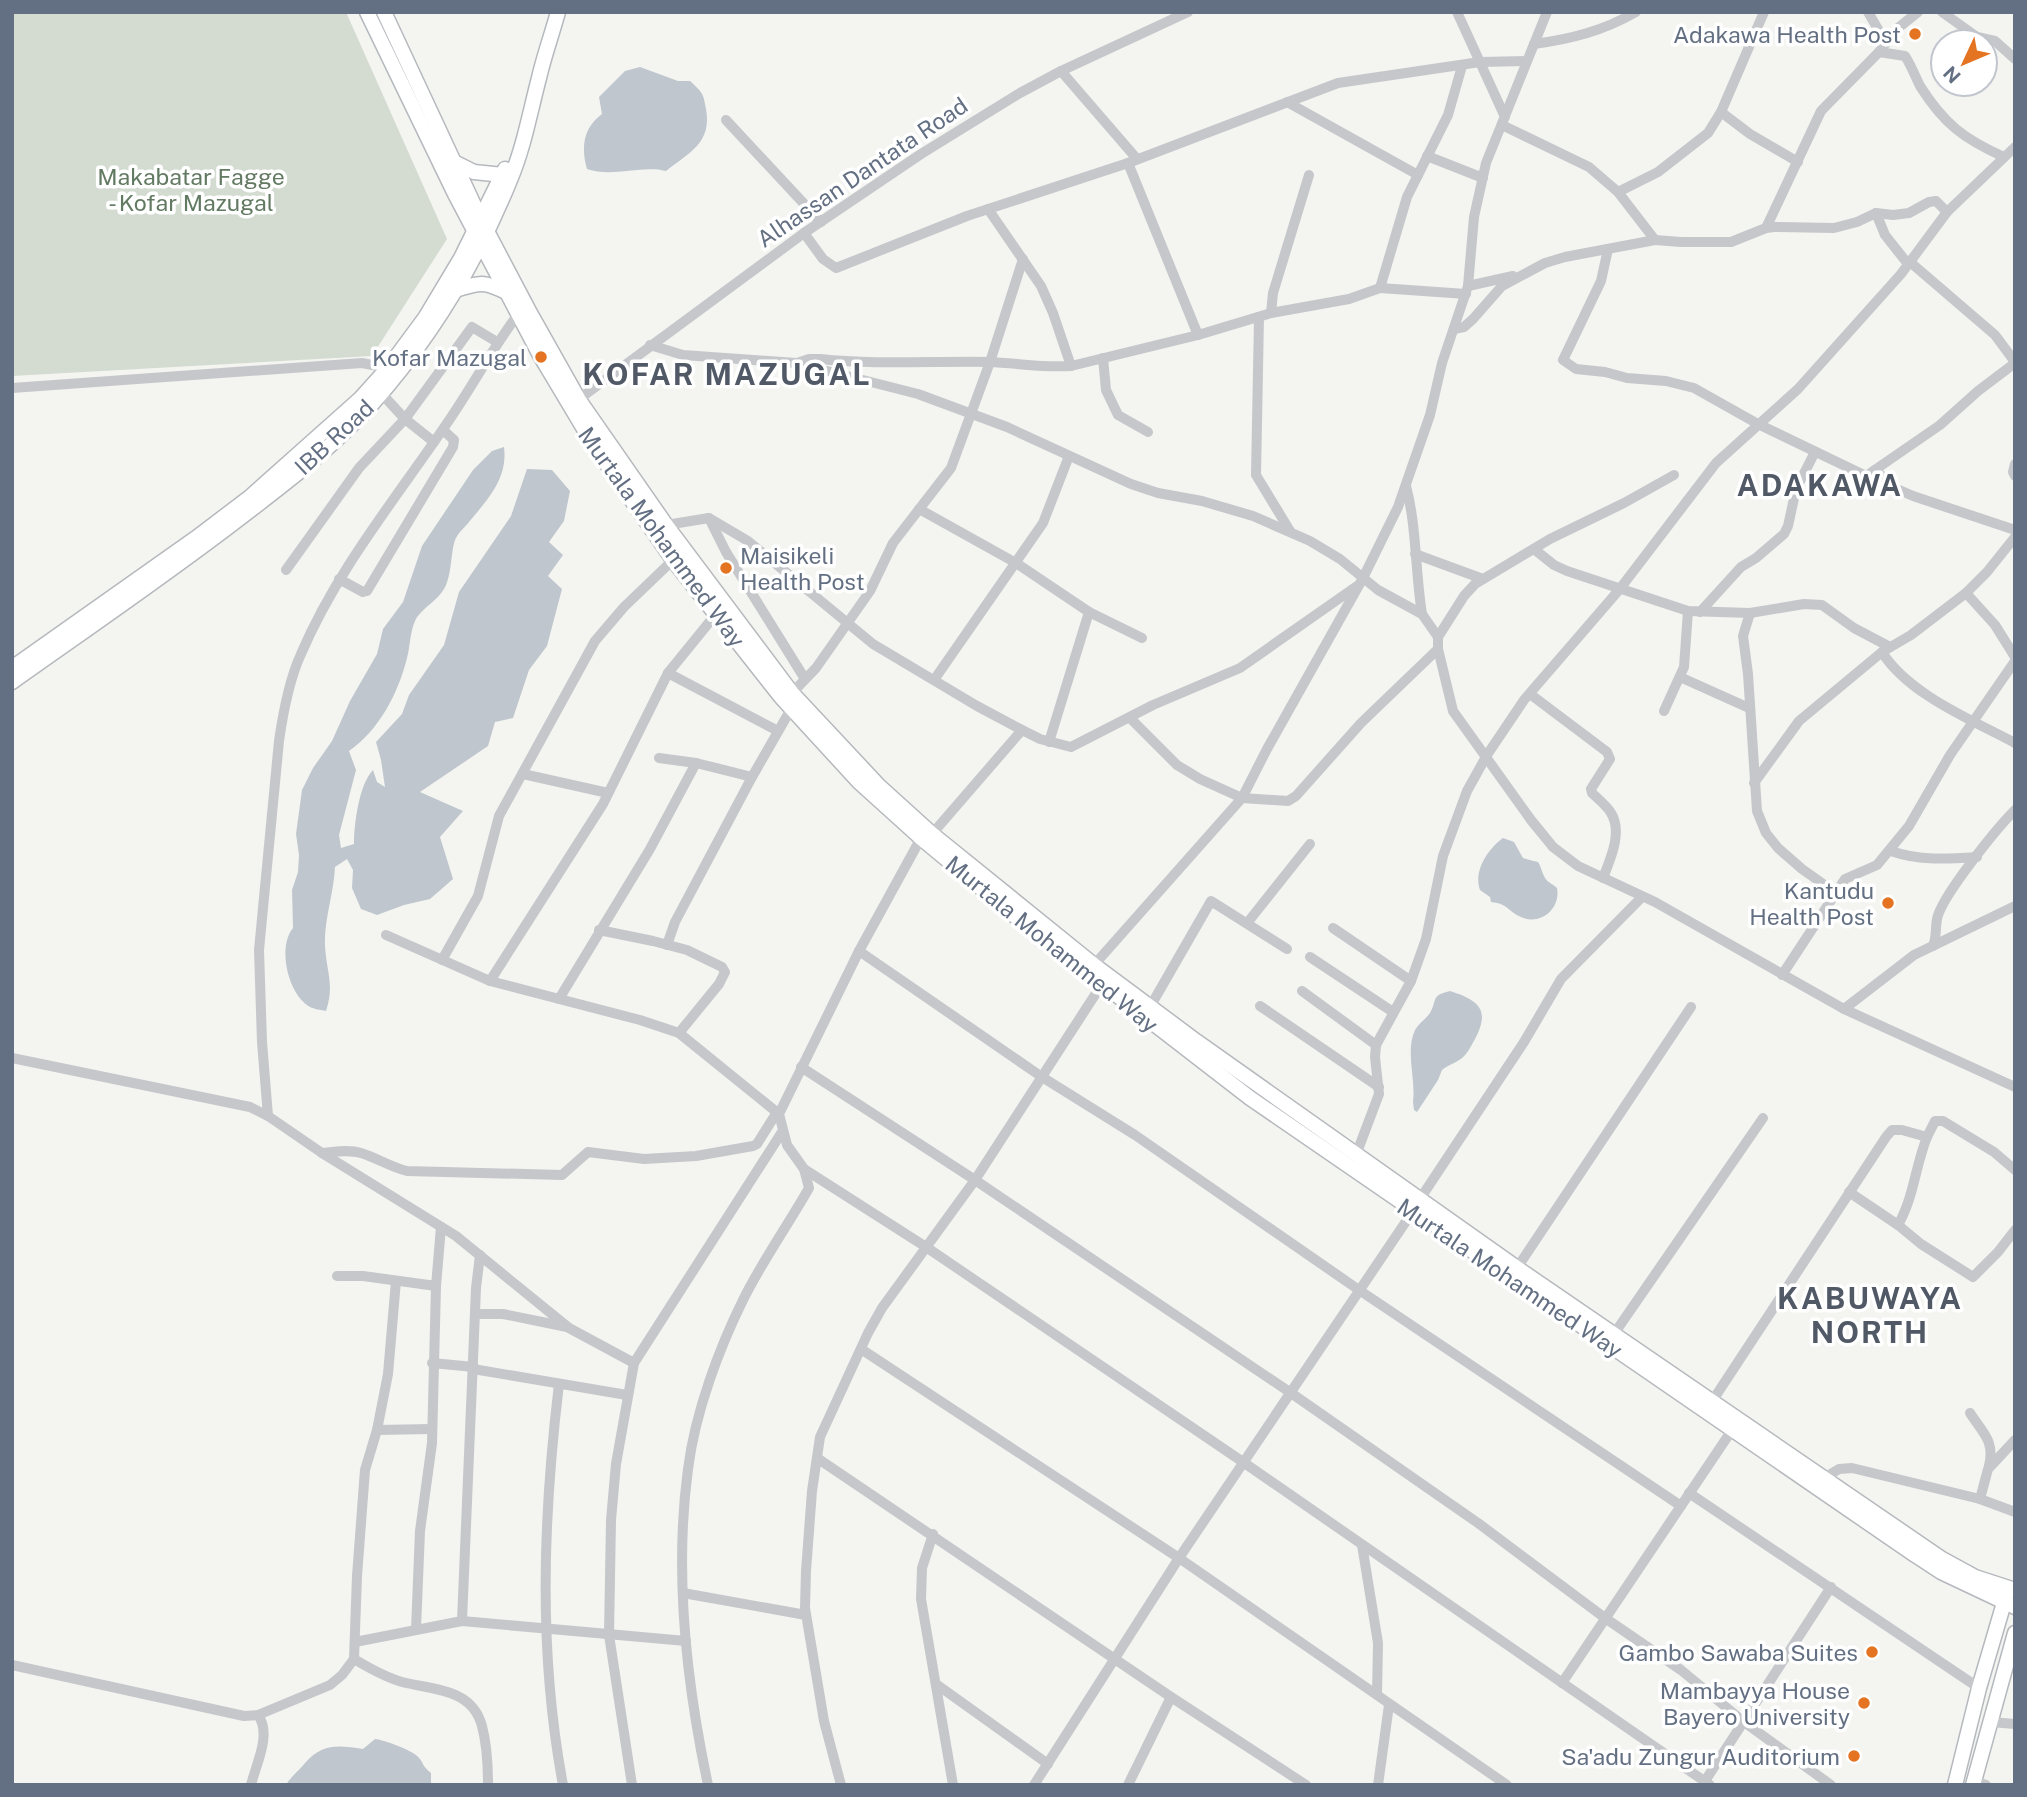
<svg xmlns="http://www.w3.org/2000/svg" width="2027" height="1797" font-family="'Public Sans',sans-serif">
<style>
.green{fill:#d4dcd2}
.water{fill:#bfc6cd}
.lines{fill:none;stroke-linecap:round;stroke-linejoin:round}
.major-casing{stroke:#b5b8bd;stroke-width:17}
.minor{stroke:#c5c7cb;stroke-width:10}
.major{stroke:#fff;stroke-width:14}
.poi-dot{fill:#e47422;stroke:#fff;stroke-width:2.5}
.labels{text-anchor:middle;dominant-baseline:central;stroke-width:7;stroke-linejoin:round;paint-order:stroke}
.poi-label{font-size:23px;fill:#636f82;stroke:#fff;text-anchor:end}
.street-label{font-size:23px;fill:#636f82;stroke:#fff}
.park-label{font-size:23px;fill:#627962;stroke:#fff}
.district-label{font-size:30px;font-weight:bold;letter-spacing:2px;fill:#515967;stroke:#fff}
</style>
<rect width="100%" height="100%" fill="#f4f5f1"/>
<polygon class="green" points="12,12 346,12 447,239 372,356 12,376"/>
<g class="water">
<path d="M640 67 678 81H690C703 93 703 93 706 109 712 143 690 152 666 171 640 165 612 178 587 169 581 147 583 128 602 114L599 97 625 71Z"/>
<path d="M504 447C508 478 488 499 469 522 465 527 459 532 456 538 451 547 452 572 446 585 440 600 421 608 415 621 410 632 410 647 407 658 398 694 379 730 349 751L356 770 339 835 341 848 354 844C354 825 359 784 373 770L377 782 385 787 381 760 376 742 402 714 409 695 444 645 459 592 511 516 527 469 552 470 570 491 564 521 549 542 563 555 548 576 562 589 547 646 529 670 513 718 495 722 488 746 420 792 463 811 440 837 453 879 430 899 404 905 377 915 361 909 352 888 353 870 347 859 335 867C334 893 324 919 325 945 326 971 335 984 326 1011 321 1010 314 1009 310 1007 288 995 277 947 293 928L292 890 298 872 299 855 296 834 302 790 313 768 332 741 350 701 377 654 383 629 403 602 422 546 473 470 492 451Z"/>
<path d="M1503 838 1514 842 1523 858C1542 865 1536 856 1544 876 1546 882 1553 884 1557 888 1561 908 1541 926 1521 917 1507 911 1509 904 1491 902L1490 897 1480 890C1473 871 1488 849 1503 838Z"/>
<path d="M1450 991C1478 1000 1491 1009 1475 1039 1471 1046 1468 1053 1462 1058 1456 1063 1448 1065 1442 1070L1438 1080 1417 1112 1414 1110 1413 1102C1416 1078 1405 1052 1415 1030 1419 1023 1426 1019 1430 1013 1438 999 1430 996 1450 991Z"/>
<path d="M375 1739C385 1740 411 1750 417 1756 424 1762 421 1765 431 1773V1785H286C291 1776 299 1771 305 1763 322 1743 339 1745 363 1749Z"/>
</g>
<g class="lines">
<defs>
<g id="major">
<polyline points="367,12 455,194 541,357 593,444 673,560 781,697 859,782 921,838 1021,921 1250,1098 1915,1555 1941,1572 2015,1607"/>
<polyline points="384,12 480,218 530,313 579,400 666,525 792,693 879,786 932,834 1094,965 1196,1041 1517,1268 1942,1559 1975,1577 2015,1590"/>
<polyline points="456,163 474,172 503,175"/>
<path d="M455 290C480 282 485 281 508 293"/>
<polyline points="12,668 196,538 250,497 361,398 388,368 425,318 461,258 505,169"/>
<path d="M12 682C88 628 166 575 240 518 286 483 333 447 372 404 430 339 477 261 510 180 524 147 530 112 539 78 544 56 552 34 558 12"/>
<polyline points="1955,1785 1979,1688 2006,1596"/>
<polyline points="1973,1785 2015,1633"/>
</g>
</defs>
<use href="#major" class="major-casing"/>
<g class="minor">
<polyline points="1457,12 1505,117"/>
<polyline points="1868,12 1886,43"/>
<polyline points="1942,12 1977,37 1995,41 2015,59"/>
<path d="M1534 44C1571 39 1603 31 1636 12"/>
<path d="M1879 52 1905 56C1911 65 1915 76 1920 86 1944 124 1964 139 2004 157"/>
<polyline points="1061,71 1137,159"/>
<polyline points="1287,102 1418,175"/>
<polyline points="1721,112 1750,134 1798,162"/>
<polyline points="726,120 821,222"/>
<polyline points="1502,125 1589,167 1618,192 1655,240"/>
<polyline points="1427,156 1483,178"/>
<polyline points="1128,163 1198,335"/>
<polyline points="1618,192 1658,172 1708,133 1721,112 1764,12"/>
<polyline points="988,209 1041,286 1053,313 1071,366"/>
<polyline points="1876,213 1885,235 1908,264"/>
<polyline points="1766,228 1821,111 1879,52 1898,28 1918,12"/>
<polyline points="804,233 823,259 836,268 967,216 1128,163 1338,83 1480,62 1527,61"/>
<polyline points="1608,249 1601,281 1563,360 1576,369 1605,372 1627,378 1666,381 1694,388 1758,424 1866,476 1940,425 1978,391 2015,363"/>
<polyline points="1910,262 1995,335 2015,362"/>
<polyline points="1468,286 1513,276"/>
<polyline points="1380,288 1407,197 1448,115 1462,66"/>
<polyline points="1271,313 1273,293 1309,175"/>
<polyline points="1259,317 1256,475 1290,531"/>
<polyline points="1454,329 1464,327 1473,319 1502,286 1545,263 1565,257 1655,240 1681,242 1731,242 1766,228 1774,227 1834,228 1857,222 1876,213 1893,215 1909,213 1929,202 1936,201 1947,212"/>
<polyline points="650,345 683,355 796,363 918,394 1007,427 1131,484 1158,493 1202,501 1253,516 1310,541 1340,559 1378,590 1422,614 1438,637 1438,649 1453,711 1531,820 1553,847 1578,866 1655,902 1844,1009 2015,1087"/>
<polyline points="1103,358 1106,390 1118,415 1148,432"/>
<path d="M797 363 809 359H820C876 365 932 361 989 362 1017 363 1043 368 1071 366L1198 335 1271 313 1349 299 1380 288 1466 294"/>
<polyline points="12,388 362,363 388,368"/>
<polyline points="381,393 405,419 434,442"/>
<polyline points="575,402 804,233 921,154 1020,93 1061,71 1188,12"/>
<polyline points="2015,464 2013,472 2015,476"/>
<polyline points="1875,470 1897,489 1913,496 2015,530"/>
<path d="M1406 486C1417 528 1415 571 1422 614"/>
<polyline points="919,509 1016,563 1089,612 1049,742"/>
<polyline points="709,518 726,552 805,679"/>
<polyline points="666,525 709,518 748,541 873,644 977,706 1022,730 1040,739 1071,747 1153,705 1240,668 1357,586"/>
<polyline points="1534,549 1554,565 1567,571 1688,611 1750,613 1804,604 1822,605 1854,628 1890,647"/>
<polyline points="1415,554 1483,579"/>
<polyline points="286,570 359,468 405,419 472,327 497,342"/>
<polyline points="339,579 363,592 367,591 453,447 454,440 443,430"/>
<polyline points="1966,593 1995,625 2015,657"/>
<polyline points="1089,612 1142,638"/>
<polyline points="1700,612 1741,567 1756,558 1784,534 1788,526 1796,489 1815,452"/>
<polyline points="1750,613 1743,636 1748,674 1757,811 1766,833 1778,848 1802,869 1836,893"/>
<polyline points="1438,637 1464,596 1475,584 1550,539 1624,503 1674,475"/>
<path d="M1882 652C1908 694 1972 720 2015 743"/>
<polyline points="668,673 778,731"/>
<polyline points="1680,677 1749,708"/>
<polyline points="934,680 1043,523 1069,456"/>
<polyline points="792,693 816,668 870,591 893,543 951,468 990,362 1023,259"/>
<path d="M1530 694 1607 752 1610 759 1591 789 1592 793C1598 799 1607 806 1611 813 1623 832 1610 860 1603 878"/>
<polyline points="1664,711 1684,667 1688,611"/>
<polyline points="1130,718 1177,765 1200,779 1242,798 1288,801 1296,796 1361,723 1438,649"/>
<polyline points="659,758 696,763 752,777"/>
<polyline points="523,774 608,793"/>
<polyline points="1754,783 1799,721 1882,652 1911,635 1966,593 1987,572 2015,537"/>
<polyline points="932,834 1022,730"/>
<path d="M1891 851C1919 861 1948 859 1977 857"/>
<polyline points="1248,922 1310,844"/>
<polyline points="1333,928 1411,981"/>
<polyline points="599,930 653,941 687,950 722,967 725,972 719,984 679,1033"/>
<polyline points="386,935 490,981 640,1020 679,1033 779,1114"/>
<polyline points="667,945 675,922 752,777 791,709"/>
<path d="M1933 946C1937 936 1935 929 1937 919 1941 897 1997 828 2015 810"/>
<polyline points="859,951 1042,1077 1135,1135 1359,1290 1681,1506"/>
<polyline points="1310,957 1393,1012"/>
<polyline points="442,960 478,896 499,816 595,641 624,607 673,560"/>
<polyline points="1094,965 1242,798 1267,749 1363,578 1398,507 1430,415 1442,363 1468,286 1474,217 1486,163 1547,12"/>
<polyline points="1782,975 1845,879 1877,865 1909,826 1950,755 2015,661"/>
<polyline points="490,981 603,804 668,673 716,614"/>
<polyline points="1302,991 1376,1045"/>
<polyline points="559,999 650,849 696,763"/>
<polyline points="1260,1006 1379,1087"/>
<polyline points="1150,1007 1211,901 1287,949"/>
<polyline points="1844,1009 1914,955 2015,906"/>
<polyline points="12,1058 250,1107 268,1116 322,1153 456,1236 569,1328 634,1363"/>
<polyline points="801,1067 975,1180 1291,1393 1478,1523 1605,1618 1681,1670 1744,1722 1831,1785"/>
<path d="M268 1116 262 1042 259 950 279 741C283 713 289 680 301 654 336 572 393 502 443 429 470 391 491 350 519 313"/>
<path d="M322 1153C334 1152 349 1149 361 1153 377 1158 391 1167 407 1171L562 1175 588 1152 644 1159 696 1156 753 1146 757 1144 777 1112"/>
<polyline points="1356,1155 1379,1094 1375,1057 1376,1045 1411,981 1426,939 1443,856 1467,791 1487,755 1524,700 1619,590 1716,463 1798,389 1901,274 1947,212 2015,147"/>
<polyline points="804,1169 926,1247 1243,1462 1710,1785"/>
<polyline points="1849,1192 1898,1225 1921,1244 1973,1277 1998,1252 2015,1230"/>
<polyline points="1420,1199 1524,1042 1561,979 1642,897"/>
<path d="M1898 1225C1914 1197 1915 1167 1927 1137"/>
<polyline points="1517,1268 1691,1007"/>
<polyline points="337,1276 363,1276 436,1286 441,1227"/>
<polyline points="476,1314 503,1314 567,1327"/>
<polyline points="1614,1334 1763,1118"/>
<polyline points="861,1349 1179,1558 1507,1785"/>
<polyline points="432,1363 474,1367"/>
<polyline points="473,1369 627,1395"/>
<path d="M559 1384C543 1518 538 1651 563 1785"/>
<polyline points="1713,1400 1886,1137 1892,1130 1902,1130 1927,1137 1935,1121 1943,1121 1994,1152 2015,1170"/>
<path d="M1970 1413C1983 1433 1995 1441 1989 1466"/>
<polyline points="377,1430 431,1429"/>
<polyline points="817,1458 1171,1697 1306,1785"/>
<polyline points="1824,1478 1839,1469 1852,1468 1980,1499 2015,1512"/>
<polyline points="1689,1493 1979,1688"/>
<polyline points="1980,1499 1988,1469 2015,1440"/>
<polyline points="933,1534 922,1568 921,1599 953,1785"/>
<polyline points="1362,1545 1378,1643 1377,1694"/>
<polyline points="683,1593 806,1615"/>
<polyline points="462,1621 476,1288 480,1255"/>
<polyline points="416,1629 420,1531 432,1443 436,1286"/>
<polyline points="355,1642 462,1621 686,1641"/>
<path d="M354 1659C369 1668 385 1677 402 1682 433 1690 472 1688 482 1726 487 1745 488 1765 488 1785"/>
<polyline points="12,1665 244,1716 258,1715 330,1685 342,1675 354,1659 357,1576 365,1470 377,1430 388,1374 396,1281"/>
<polyline points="1562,1683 1732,1430"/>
<polyline points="936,1684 1048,1764"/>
<polyline points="1991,1722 2015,1724"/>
<polyline points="1705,1781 1831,1587"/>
<polyline points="1974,1781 1986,1785"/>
<path d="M251 1785C256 1764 272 1734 258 1715"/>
<polyline points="632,1785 609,1635 611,1520 616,1464 634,1363 782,1132"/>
<path d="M708 1785C686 1682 674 1573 688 1469 695 1413 719 1348 744 1298 763 1260 788 1225 809 1188L804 1169 787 1145 779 1114 859 951 921 838"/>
<polyline points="841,1785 824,1721 805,1608 806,1571 812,1491 820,1437 868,1333 882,1308 975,1180 1102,984"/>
<polyline points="1034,1785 1179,1558 1413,1211"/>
<polyline points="1128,1785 1171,1697"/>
<polyline points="1378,1785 1389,1705"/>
</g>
<use href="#major" class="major"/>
</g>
<g class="poi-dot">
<circle cx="1915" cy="34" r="7"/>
<circle cx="541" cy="357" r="7"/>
<circle cx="726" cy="568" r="7"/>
<circle cx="1888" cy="903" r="7"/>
<circle cx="1872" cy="1652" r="7"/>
<circle cx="1864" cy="1703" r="7"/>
<circle cx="1854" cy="1756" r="7"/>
</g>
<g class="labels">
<g class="poi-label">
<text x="1901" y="34">Adakawa Health Post</text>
<text x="527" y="357">Kofar Mazugal</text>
<text x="740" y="555" text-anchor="start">Maisikeli<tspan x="740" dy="26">Health Post</tspan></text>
<text x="1874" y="890">Kantudu<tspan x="1874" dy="26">Health Post</tspan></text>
<text x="1858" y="1652">Gambo Sawaba Suites</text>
<text x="1850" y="1690">Mambayya House<tspan x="1850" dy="26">Bayero University</tspan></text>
<text x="1840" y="1756">Sa'adu Zungur Auditorium</text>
</g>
<g class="street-label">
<text transform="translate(862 172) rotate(-34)">Alhassan Dantata Road</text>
<text transform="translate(334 437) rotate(-43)">IBB Road</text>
<text transform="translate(662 537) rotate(54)">Murtala Mohammed Way</text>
<text transform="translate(1052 944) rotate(39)">Murtala Mohammed Way</text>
<text transform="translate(1510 1278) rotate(34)">Murtala Mohammed Way</text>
</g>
<g class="park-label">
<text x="191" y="176">Makabatar Fagge<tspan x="191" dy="26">- Kofar Mazugal</tspan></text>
</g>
<g class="district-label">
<text x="727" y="374">KOFAR MAZUGAL</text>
<text x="1820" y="485">ADAKAWA</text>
<text x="1870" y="1298">KABUWAYA<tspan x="1870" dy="34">NORTH</tspan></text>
</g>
</g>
<rect width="2027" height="1797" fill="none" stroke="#636f82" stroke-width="28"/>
<g transform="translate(1964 63) rotate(226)"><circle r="33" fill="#ffffff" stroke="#c1c5cd" stroke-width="2"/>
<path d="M0-5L12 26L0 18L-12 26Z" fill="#e47422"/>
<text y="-10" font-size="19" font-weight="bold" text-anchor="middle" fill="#636f82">N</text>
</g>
</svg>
